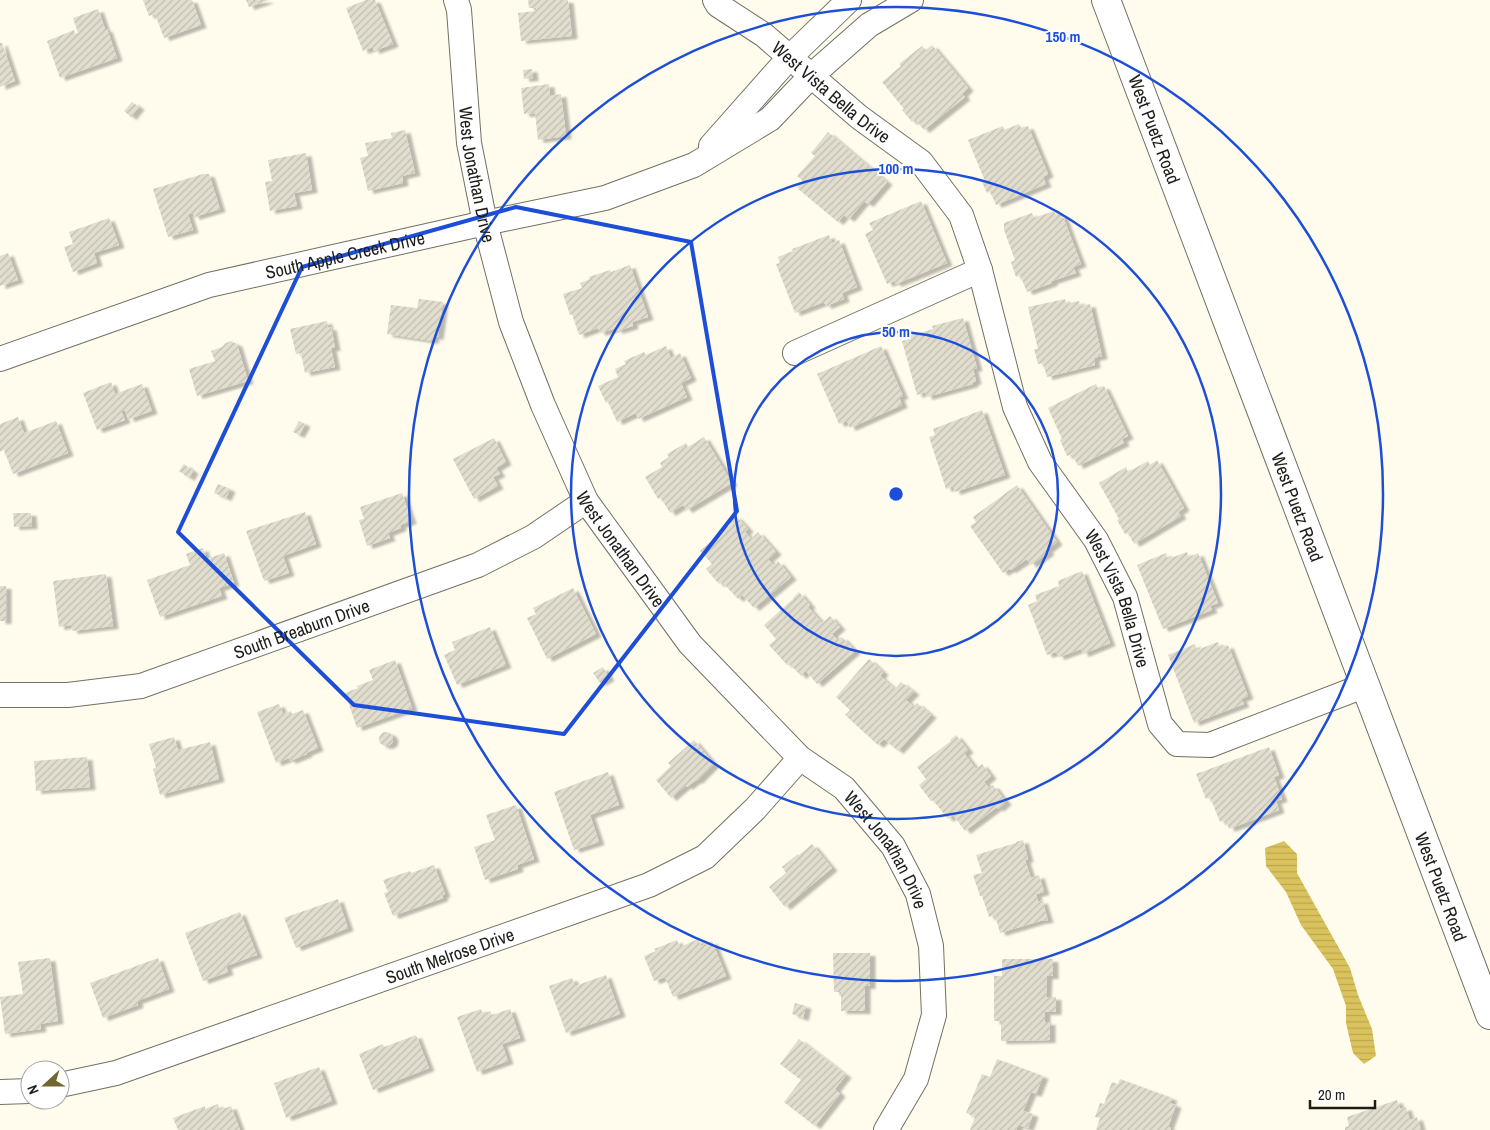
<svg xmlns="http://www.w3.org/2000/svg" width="1490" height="1130" font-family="'Archivo Narrow',sans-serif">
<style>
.water{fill:url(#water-rules)}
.building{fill:url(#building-hatch);filter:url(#shadow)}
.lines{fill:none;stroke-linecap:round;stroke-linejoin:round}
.minor-casing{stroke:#737063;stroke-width:26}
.tertiary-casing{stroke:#737063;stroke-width:30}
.minor{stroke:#fff;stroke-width:24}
.tertiary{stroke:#fff;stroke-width:28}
.marked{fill:none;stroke:#1d4ed8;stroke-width:4;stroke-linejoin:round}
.ring{fill:none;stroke:#1d4ed8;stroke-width:2.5}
.labels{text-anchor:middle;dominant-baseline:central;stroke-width:4;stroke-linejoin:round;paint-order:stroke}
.street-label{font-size:18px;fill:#1e1d18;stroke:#fff}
.centre{fill:#1d4ed8;stroke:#fff;stroke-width:2.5}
.ring-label{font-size:15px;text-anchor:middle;font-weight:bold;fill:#1d4ed8;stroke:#fff;stroke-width:4;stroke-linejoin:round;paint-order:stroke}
</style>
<defs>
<pattern id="water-rules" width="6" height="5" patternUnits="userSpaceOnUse" patternTransform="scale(1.25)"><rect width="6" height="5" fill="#dac35d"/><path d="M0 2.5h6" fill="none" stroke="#bba750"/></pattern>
<pattern id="building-hatch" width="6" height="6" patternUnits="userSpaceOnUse" patternTransform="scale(1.25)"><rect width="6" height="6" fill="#e1decf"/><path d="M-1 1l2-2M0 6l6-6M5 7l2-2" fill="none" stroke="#c1beb1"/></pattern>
<filter id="shadow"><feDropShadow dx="5.5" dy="3" stdDeviation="1" flood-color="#0004"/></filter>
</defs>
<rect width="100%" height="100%" fill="#fffced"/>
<polygon class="water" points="1284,841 1297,854 1297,873 1350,968 1358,995 1372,1029 1376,1056 1364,1064 1353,1053 1346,1023 1346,1006 1333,969 1301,925 1286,892 1266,866 1265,848"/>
<g class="building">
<polygon points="143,0 192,0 201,25 164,38 155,14 149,16"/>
<polygon points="246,0 269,0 249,7"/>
<polygon points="366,0 375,0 393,44 374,51 373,47 363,51 346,8"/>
<polygon points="528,0 568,0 572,36 521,41 518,13 536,11 536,8 529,8"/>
<polygon points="98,9 105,29 107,29 117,58 60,78 47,41 74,30 75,34 78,33 73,18"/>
<polygon points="0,43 2,43 15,81 0,87"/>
<polygon points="932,45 968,88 962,94 965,97 924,130 915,119 912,122 902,110 904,109 882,82 901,66 899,64 922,46 926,50"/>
<polygon points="532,69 533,78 524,79 523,70"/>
<polygon points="549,84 550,96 561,94 566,136 538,140 535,113 524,114 521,88"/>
<polygon points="132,102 139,107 131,117 124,111"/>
<polygon points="1019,124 1021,128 1028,126 1048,174 1043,177 1046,184 996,205 990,191 987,193 982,182 985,181 968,140 1003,126 1004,130"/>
<polygon points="405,130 415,173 402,176 403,183 368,191 360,158 368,156 365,143 392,138 391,133"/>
<polygon points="828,132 887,182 868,204 864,201 849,219 844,215 838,222 797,188 803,181 797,176 815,156 811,153"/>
<polygon points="306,153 312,190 294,193 297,206 270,211 265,182 272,181 268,160"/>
<polygon points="203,174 209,174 220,209 194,217 193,213 188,214 193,230 168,237 153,189"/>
<polygon points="921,201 947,263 896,284 894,281 887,284 865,234 873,230 869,223"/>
<polygon points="1054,211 1056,216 1062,214 1081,264 1073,267 1076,273 1052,281 1052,283 1027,292 1020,275 1016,277 1011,262 1015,260 1004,230 1004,223 1032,213 1034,218"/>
<polygon points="109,218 119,245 94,253 97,263 73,272 64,247 73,244 69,232"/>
<polygon points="829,235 832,243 839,240 857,287 842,293 844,299 826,306 824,302 795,313 776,264 780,263 778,257 793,251 792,249"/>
<polygon points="8,253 18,280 0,286 0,256"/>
<polygon points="630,265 648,317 632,322 633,326 617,331 616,328 600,333 598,328 579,335 572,314 570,315 563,294 582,288 580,283 590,279 589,277 610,270 611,272"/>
<polygon points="419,299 443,302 438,337 434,336 433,341 387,334 391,305 417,308"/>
<polygon points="1065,299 1066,304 1079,301 1080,306 1090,304 1102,356 1094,358 1095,365 1047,377 1043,363 1038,364 1034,349 1038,349 1028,307"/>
<polygon points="963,318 977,368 973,369 976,381 972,383 973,384 927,397 925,392 917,395 902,341 910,339 909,336 933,329 932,326"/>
<polygon points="327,321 328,328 331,327 335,348 331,348 335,367 305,373 301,353 296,354 290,329"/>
<polygon points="231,341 237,344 248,381 197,396 189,369 215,361 211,351 222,347 226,343"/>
<polygon points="666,346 671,358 680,353 691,378 681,383 687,397 638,419 636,413 617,422 608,402 606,403 598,386 618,377 615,369 626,364 624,361 644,352 646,355"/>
<polygon points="881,346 903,396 899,397 902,405 850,428 847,421 839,424 817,374"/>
<polygon points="111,382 115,394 142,384 152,411 129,419 125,410 121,411 125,420 97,430 83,393"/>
<polygon points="1096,384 1098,388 1104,386 1128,436 1122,439 1124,443 1078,466 1072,454 1067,456 1060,440 1062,439 1048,408"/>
<polygon points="982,410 1005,475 955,492 953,486 946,489 929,437 935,435 933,429"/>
<polygon points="18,417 24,433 56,421 68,453 13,474 4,450 0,452 0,424"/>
<polygon points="299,421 305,424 299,435 293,432"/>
<polygon points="704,437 732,483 687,510 683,505 670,513 661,498 658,499 645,477 662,467 660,463 669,457 667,454 686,443 688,447"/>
<polygon points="494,438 506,462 496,468 500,474 493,477 498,486 474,499 453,459"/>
<polygon points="1157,460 1184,508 1178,512 1181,516 1134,544 1128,533 1125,534 1117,520 1119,519 1099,483 1126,467 1128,472 1148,461 1150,465"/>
<polygon points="184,464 193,471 189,478 179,471"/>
<polygon points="218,484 230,489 226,498 214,493"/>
<polygon points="1017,485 1057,542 1047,550 1049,552 1031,565 1027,559 1011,570 1009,569 1003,573 970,526 976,522 973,517"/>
<polygon points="402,493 411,521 400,525 401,528 388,533 390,538 367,546 359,520 364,519 360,507"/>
<polygon points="305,512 316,544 283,556 289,573 264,581 246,531"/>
<polygon points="13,513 31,513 32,526 14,527"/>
<polygon points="736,516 748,529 745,532 751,539 758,532 776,552 768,559 774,565 778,561 791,577 754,608 742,595 738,599 722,582 719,584 706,569 712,564 700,551 731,524 729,522"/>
<polygon points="203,548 206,559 224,553 234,583 219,588 222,596 160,617 147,580 190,565 186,554"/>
<polygon points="1187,552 1189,557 1198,553 1218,603 1210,606 1212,610 1163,629 1137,565 1166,553 1168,559"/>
<polygon points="1082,571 1110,643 1083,654 1081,649 1059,657 1056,652 1047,655 1028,605 1037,601 1035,595 1059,586 1058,581"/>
<polygon points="106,574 113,626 72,631 71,625 59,627 53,581"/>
<rect x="0" y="586" width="6" height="35"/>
<polygon points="573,588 596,634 547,659 527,618 536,614 533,608"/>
<polygon points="799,592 810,605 808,607 822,623 830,616 840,627 832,634 838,640 842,637 855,651 817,684 806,671 801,676 789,663 787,665 769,645 776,639 764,625 793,599 793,598"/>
<polygon points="490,627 506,665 457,685 444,655 455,650 452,642"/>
<polygon points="1218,642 1220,648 1228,645 1248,696 1241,699 1244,704 1194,723 1168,655 1195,644 1197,650"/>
<polygon points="869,659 883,672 880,676 895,689 901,682 914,692 906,700 914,707 917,703 931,715 898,751 884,739 878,745 845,715 850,710 836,697"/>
<polygon points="395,660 412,708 357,728 345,693 358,688 357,686 373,680 369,670"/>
<polygon points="603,667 609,678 600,683 593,673"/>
<polygon points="279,704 283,714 291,711 292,714 303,710 318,748 306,753 307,754 290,761 289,758 276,763 257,712"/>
<circle cx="386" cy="739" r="7"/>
<polygon points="956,735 968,750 964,753 976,769 982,764 991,776 984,782 989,788 993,785 1006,802 998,809 997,807 965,831 953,815 948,819 933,800 931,801 921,788 919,785 926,779 917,767 951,741 950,740"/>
<polygon points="174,737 178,750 210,742 219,779 160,795 153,769 156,768 149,744"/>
<polygon points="694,740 714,764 697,781 696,780 687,787 686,785 671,798 656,780 671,766 668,763"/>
<polygon points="1269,747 1279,775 1274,777 1282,799 1276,801 1279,810 1229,829 1226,820 1220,822 1210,797 1206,799 1196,774"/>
<polygon points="87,757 90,787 36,791 34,761"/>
<polygon points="608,772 619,805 590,815 599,842 574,850 554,792"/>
<polygon points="516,805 534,859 517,865 518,869 485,880 474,847 495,840 486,815"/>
<polygon points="1023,840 1028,859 1025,860 1031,878 1039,875 1044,892 1036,894 1038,902 1042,900 1048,920 1040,921 1000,933 995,915 989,917 982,896 980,896 973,875 982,873 976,855 1016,843 1016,842"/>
<polygon points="812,844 832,868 785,907 769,887 786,873 782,867 798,854 799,855"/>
<polygon points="434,865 445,894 442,895 443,898 393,916 384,893 388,892 383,880 410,871 411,873"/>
<polygon points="338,899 348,928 296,948 284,918"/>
<polygon points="240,912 257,955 226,966 228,972 203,981 185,933"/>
<polygon points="698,939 701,946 712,941 726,976 673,997 665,977 654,981 644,956 656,951 654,949 677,940 680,947"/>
<polygon points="833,953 870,953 870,986 865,986 865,1011 841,1011 841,992 834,992"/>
<polygon points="50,958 58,1021 40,1024 41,1029 5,1034 0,997 23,994 18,962"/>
<polygon points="158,958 169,989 137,1001 138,1005 103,1018 90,983"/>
<polygon points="1002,959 1053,959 1053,976 1047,976 1046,997 1056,997 1056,1012 1045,1012 1045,1022 1050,1022 1050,1040 1001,1041 1001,1021 994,1021 994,976 1002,976"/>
<polygon points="606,975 620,1014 566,1033 549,986 572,978 575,986"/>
<polygon points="795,1003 806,1006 803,1018 792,1014"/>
<polygon points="481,1009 483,1014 490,1011 492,1015 510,1009 520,1038 502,1044 508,1061 477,1072 457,1017"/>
<polygon points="416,1035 429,1068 373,1090 359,1054 383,1044 384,1047"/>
<polygon points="799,1039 846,1075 835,1089 840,1094 815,1126 784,1102 801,1080 780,1064"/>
<polygon points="997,1059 1043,1076 1036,1094 1031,1092 1023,1111 1033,1114 1031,1120 1028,1128 1018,1125 1016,1130 970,1130 975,1117 966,1113 982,1074 990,1077"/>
<polygon points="319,1067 332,1101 286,1118 274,1083"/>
<polygon points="1120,1079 1172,1098 1170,1103 1176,1105 1168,1127 1171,1128 1170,1130 1096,1130 1100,1118 1095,1117 1100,1103 1104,1104 1112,1082 1118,1084"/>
<polygon points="1397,1100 1400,1109 1406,1107 1410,1120 1417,1117 1421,1130 1345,1130 1345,1127 1349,1126 1347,1117"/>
<polygon points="218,1104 220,1110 231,1106 240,1130 178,1130 173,1118 205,1106 205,1109"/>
</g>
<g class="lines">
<defs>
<g id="minor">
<path id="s1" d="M456 0 459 10 469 143 485 223 511 322 543 405 586 501 690 644 800 758 844 788 893 846 918 894 931 946 934 1015 916 1079 886 1130"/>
<path id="s2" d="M715 0 718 5 764 35 859 117 921 162 961 215 980 270 1015 407 1040 462 1096 540 1125 597 1160 724 1177 744 1210 745 1366 685"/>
<polyline points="711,146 789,58 849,0"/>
<polyline points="795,353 980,270"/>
<path id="s3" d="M0 359 209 285 485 223 605 198 694 165 770 119 811 76 869 25 911 0"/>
<path id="s4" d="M0 695H68L141 686 478 565 533 537 586 501"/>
<path id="s5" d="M60 1085 116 1073 649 885 705 857 755 809 800 758"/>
<polyline points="0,1092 30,1091"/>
</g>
<g id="tertiary">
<path id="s6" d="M1106 0 1490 1015"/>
</g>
</defs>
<use href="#minor" class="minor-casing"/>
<use href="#tertiary" class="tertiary-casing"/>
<use href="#minor" class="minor"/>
<use href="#tertiary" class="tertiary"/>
</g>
<path class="marked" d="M516 207 691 242 737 511 564 734 354 705 178 532 302 267Z"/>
<g class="ring">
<circle cx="896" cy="494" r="162"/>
<circle cx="896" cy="494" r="325"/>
<circle cx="896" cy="494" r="487"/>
</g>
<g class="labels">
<g class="street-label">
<text stroke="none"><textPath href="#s2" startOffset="149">West Vista Bella Drive</textPath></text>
<text stroke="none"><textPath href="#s6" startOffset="138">West Puetz Road</textPath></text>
<text stroke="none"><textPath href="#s1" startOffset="176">West Jonathan Drive</textPath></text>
<text stroke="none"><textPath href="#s3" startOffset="361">South Apple Creek Drive</textPath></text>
<text stroke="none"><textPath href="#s6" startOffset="542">West Puetz Road</textPath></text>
<text stroke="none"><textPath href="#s1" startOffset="581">West Jonathan Drive</textPath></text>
<text stroke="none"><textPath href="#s2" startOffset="748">West Vista Bella Drive</textPath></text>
<text stroke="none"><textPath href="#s4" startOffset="312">South Breaburn Drive</textPath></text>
<text stroke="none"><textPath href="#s1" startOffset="986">West Jonathan Drive</textPath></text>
<text stroke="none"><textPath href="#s6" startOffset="948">West Puetz Road</textPath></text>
<text stroke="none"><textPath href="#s5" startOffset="411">South Melrose Drive</textPath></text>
</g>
</g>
<circle cx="896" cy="494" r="8" class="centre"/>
<g class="ring-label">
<text x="1063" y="42">150 m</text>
<text x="896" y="174">100 m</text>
<text x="896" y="337">50 m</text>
</g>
<g transform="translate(45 1085) rotate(249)"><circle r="24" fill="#ffffff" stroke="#a5a5a3"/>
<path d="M0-4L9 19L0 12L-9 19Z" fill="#716532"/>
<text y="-8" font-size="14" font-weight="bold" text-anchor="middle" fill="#1e1d18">N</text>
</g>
<path d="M1310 1100v8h65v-8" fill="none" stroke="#1e1d18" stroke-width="2.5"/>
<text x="1318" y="1100" font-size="15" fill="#1e1d18" stroke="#ffffff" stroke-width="4" paint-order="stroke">20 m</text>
</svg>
